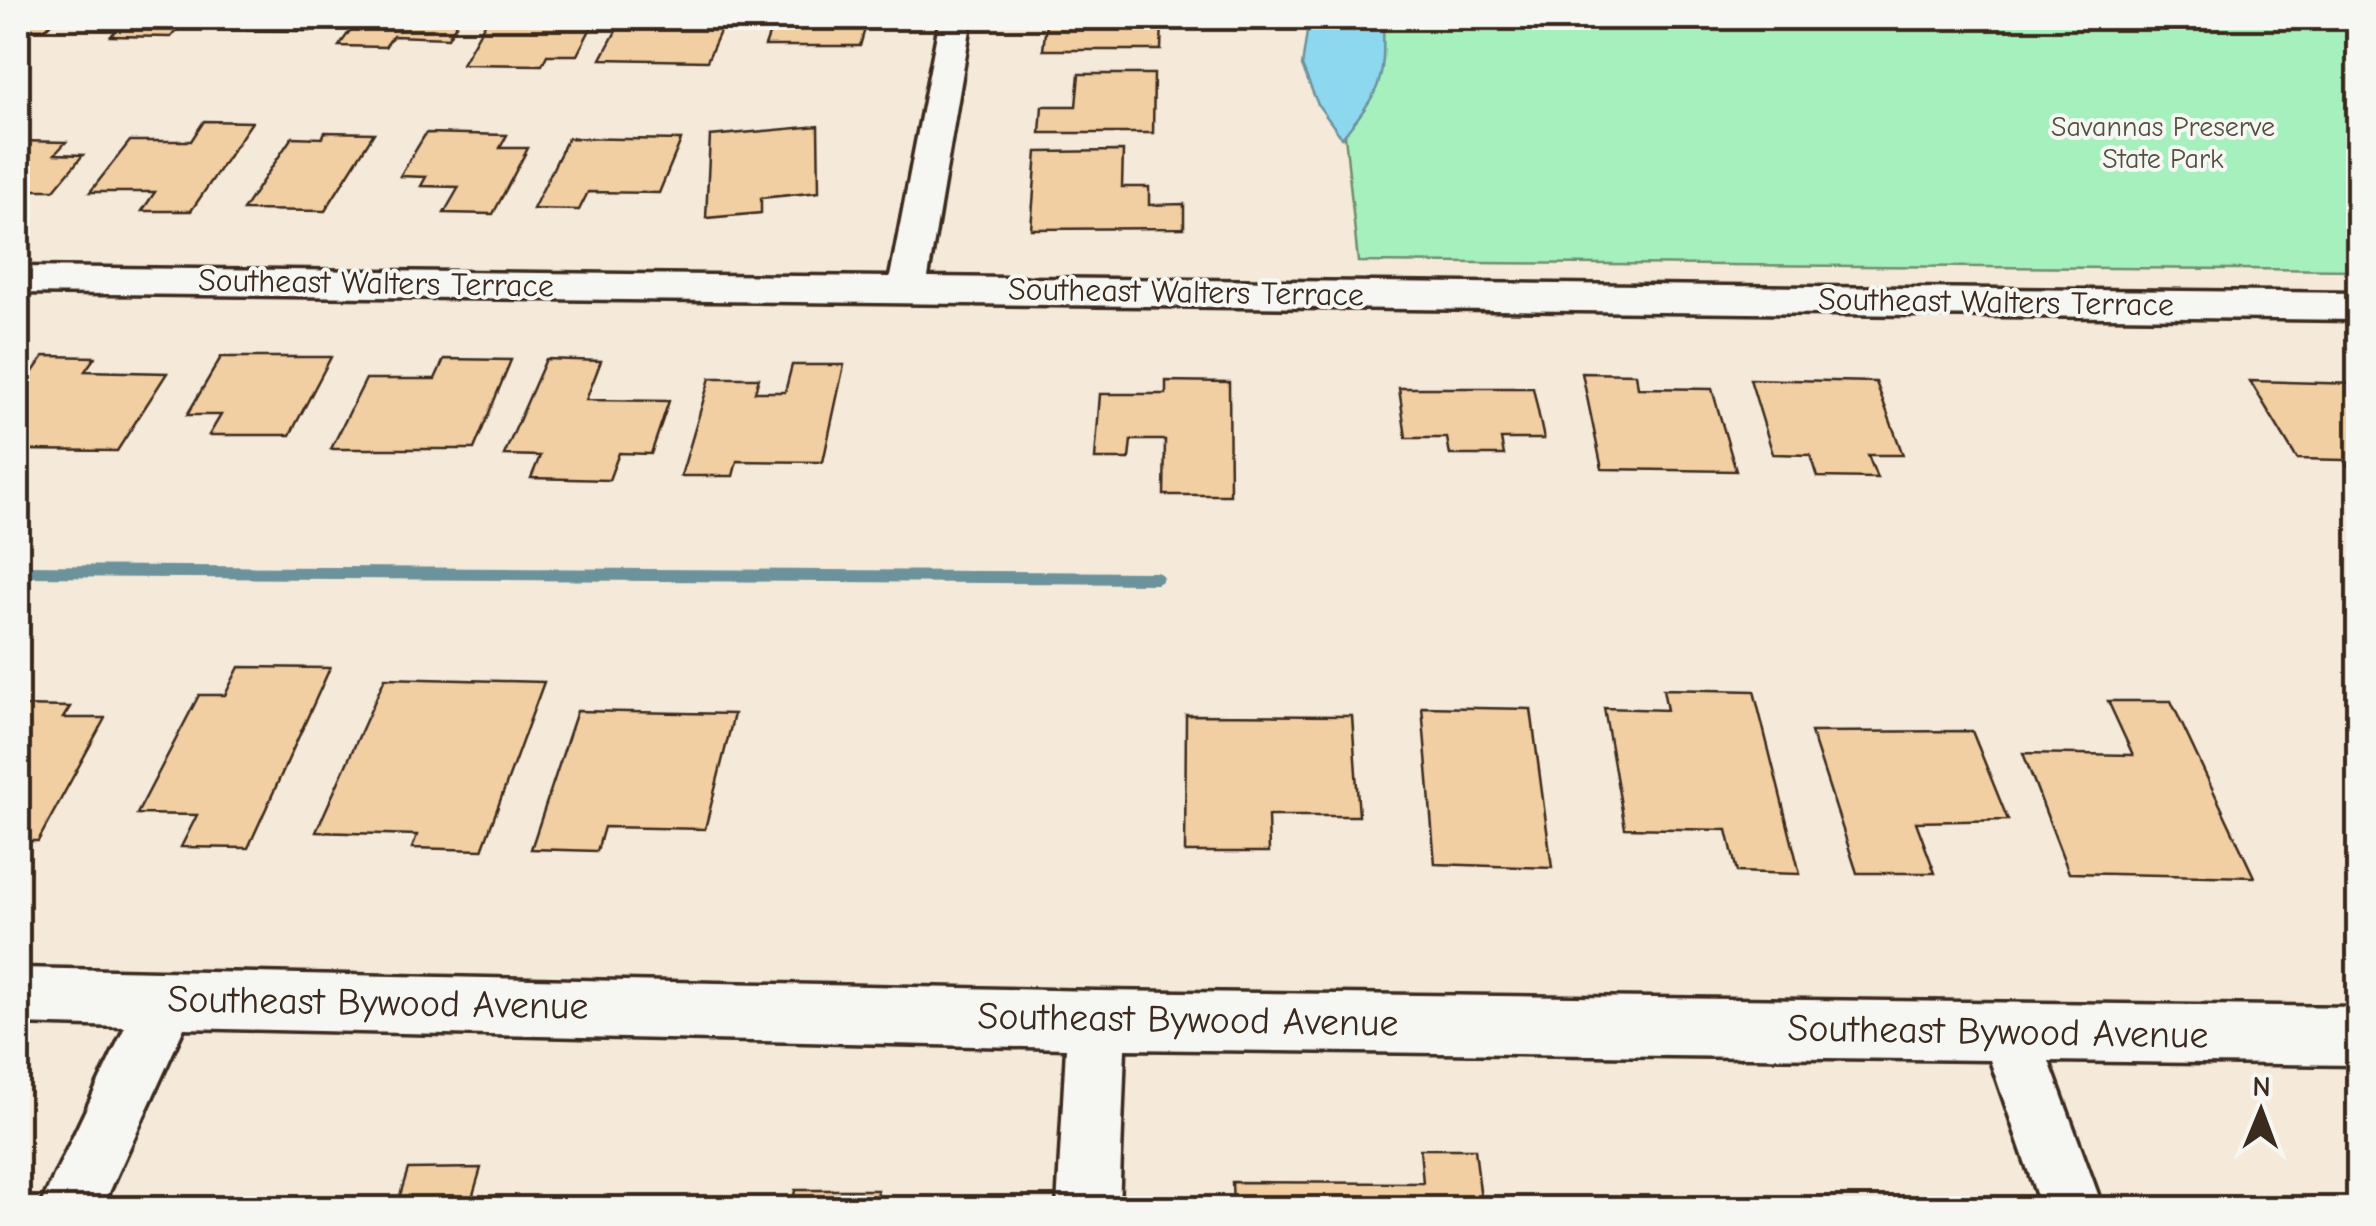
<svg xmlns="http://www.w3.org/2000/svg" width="2376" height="1226" font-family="'Comic Neue',sans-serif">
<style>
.green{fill:#a6f0be;stroke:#708d6e;stroke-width:2.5}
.water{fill:#8dd7ef;stroke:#6c929b;stroke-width:2.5}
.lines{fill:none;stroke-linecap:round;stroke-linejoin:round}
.stream{fill:#6c929b;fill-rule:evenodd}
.building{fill:#f2cea3;stroke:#3b2a1e;stroke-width:2.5}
.street-casing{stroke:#3b2a1e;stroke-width:7}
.street{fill:#f6f6f2;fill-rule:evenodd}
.labels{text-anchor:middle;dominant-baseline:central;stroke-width:8;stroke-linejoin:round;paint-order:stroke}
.far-park-label{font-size:28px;fill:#50523e;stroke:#f6f6f2}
.street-label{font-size:32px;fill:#3b2a1e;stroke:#f6f6f2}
.near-street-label{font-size:38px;fill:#3b2a1e;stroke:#f6f6f2}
</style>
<rect width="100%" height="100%" fill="#f5eada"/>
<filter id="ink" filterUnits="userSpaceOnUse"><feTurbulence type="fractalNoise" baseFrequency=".01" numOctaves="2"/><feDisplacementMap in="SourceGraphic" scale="20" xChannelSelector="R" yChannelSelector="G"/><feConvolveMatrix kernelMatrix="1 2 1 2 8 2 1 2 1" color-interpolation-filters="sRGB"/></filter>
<g filter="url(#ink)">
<polygon class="green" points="1333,18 2358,18 2358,270 1358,262"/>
<path class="water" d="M1309 18 1383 20C1385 84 1381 89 1342 138L1318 105 1302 66Z"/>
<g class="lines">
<polygon class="stream" points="18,565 1156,572 1161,574 1163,578 1161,582 1156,584 18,577"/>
</g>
<g class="building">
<polygon points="18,18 56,18 45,29 18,29"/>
<polygon points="95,18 186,18 171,37 111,36 122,23 91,22"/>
<polygon points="230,18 320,18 310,31 220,30"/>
<polygon points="359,18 460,18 448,38 393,36 385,47 339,46"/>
<polygon points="488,18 596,18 577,55 547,55 542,65 462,64"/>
<polygon points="623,18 726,18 707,61 601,59"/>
<polygon points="775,18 868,18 860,46 765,46"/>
<polygon points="1082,18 1162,18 1161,50 1043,50 1046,24 1081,24"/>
<polygon points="1079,74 1154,74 1153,133 1040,133 1042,106 1076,106"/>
<polygon points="204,121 252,122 191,211 142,211 155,192 90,192 130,141 191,141"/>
<polygon points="818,126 819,192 761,198 761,213 706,218 710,136"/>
<polygon points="325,132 374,133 325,211 243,210 292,137 322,138"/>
<polygon points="426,133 507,135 500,148 528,148 493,214 444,213 459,187 421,186 426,177 400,176"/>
<polygon points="568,138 681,140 659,193 588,192 579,210 533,209"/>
<polygon points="18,141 66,142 55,154 83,155 54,190 18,190"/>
<polygon points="1123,151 1122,187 1149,187 1149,205 1184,204 1184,228 1031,229 1037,152"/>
<polygon points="44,356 95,357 85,371 167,373 117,451 18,450 18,393"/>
<polygon points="221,357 331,357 290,435 209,435 221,415 187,415"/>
<polygon points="444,359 511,360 474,449 331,449 366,379 435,379"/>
<polygon points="546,359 601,361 586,400 669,401 651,454 619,453 609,480 531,478 540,456 504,455"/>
<polygon points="792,365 844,365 823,462 737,461 733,476 681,476 710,378 759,378 755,392 785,392"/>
<polygon points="1582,373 1636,374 1638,388 1712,389 1736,471 1602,469"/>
<polygon points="1750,379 1876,382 1903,455 1868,455 1877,478 1817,477 1810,455 1773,454"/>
<polygon points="1166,381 1229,382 1230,495 1164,495 1165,440 1131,440 1129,459 1095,459 1100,394 1166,394"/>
<polygon points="2250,381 2358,384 2358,466 2348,466 2344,460 2297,459"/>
<polygon points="1399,388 1533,388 1544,439 1501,439 1504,455 1450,455 1447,438 1406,438"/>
<polygon points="239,667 330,668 248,848 181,847 197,815 137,814 199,695 225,695"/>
<polygon points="385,678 544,682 482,850 412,848 417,835 316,832"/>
<polygon points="1663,689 1754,691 1800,874 1737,872 1727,830 1625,828 1604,708 1667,710"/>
<polygon points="2108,701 2171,701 2254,877 2069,873 2023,753 2133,755"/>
<polygon points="18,706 70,707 63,718 105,718 38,841 18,841"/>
<polygon points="1422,707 1531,709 1552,868 1435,864"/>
<polygon points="577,711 734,714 705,829 604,827 597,851 531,849"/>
<polygon points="1186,715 1352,716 1359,816 1268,816 1269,852 1185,852"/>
<polygon points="1972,731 2008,820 1916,822 1935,873 1857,873 1811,732"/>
<polygon points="1420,1149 1475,1149 1482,1208 1233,1208 1232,1182 1423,1183"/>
<polygon points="481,1168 469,1208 396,1208 408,1169"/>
<polygon points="795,1190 878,1190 876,1208 792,1208"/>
</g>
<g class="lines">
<defs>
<g id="street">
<polygon points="940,18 972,18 928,277 2355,293 2358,320 18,293 18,267 890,277"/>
<polygon points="18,968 1097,991 2358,1007 2358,1065 2049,1061 2103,1208 2041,1208 1990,1060 1125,1049 1119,1208 1057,1208 1066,1048 184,1028 102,1208 39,1208 125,1027 18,1024"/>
</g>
</defs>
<use href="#street" class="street-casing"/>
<use href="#street" class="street"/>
</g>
</g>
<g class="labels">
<g class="far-park-label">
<text x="2163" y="127">Savannas Preserve<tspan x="2163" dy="32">State Park</tspan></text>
</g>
<g class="street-label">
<text transform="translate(376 283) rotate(1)">Southeast Walters Terrace</text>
<text transform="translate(1186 292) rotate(1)">Southeast Walters Terrace</text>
<text transform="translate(1996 302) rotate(1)">Southeast Walters Terrace</text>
</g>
<g class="near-street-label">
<text transform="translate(378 1003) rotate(1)">Southeast Bywood Avenue</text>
<text transform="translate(1188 1020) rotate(1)">Southeast Bywood Avenue</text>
<text transform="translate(1998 1032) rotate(1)">Southeast Bywood Avenue</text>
</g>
</g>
<rect width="2376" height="1226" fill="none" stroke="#f6f6f2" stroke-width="60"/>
<rect x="30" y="30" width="2316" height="1166" fill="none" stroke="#3b2a1e" stroke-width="4" filter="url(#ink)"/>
<g transform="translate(2261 1111) rotate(1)" stroke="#f6f6f2" stroke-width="8" paint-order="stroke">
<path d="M0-8L18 38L0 25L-18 38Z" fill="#3b2a1e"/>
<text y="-15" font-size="28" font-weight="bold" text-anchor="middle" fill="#3b2a1e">N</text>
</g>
</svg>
